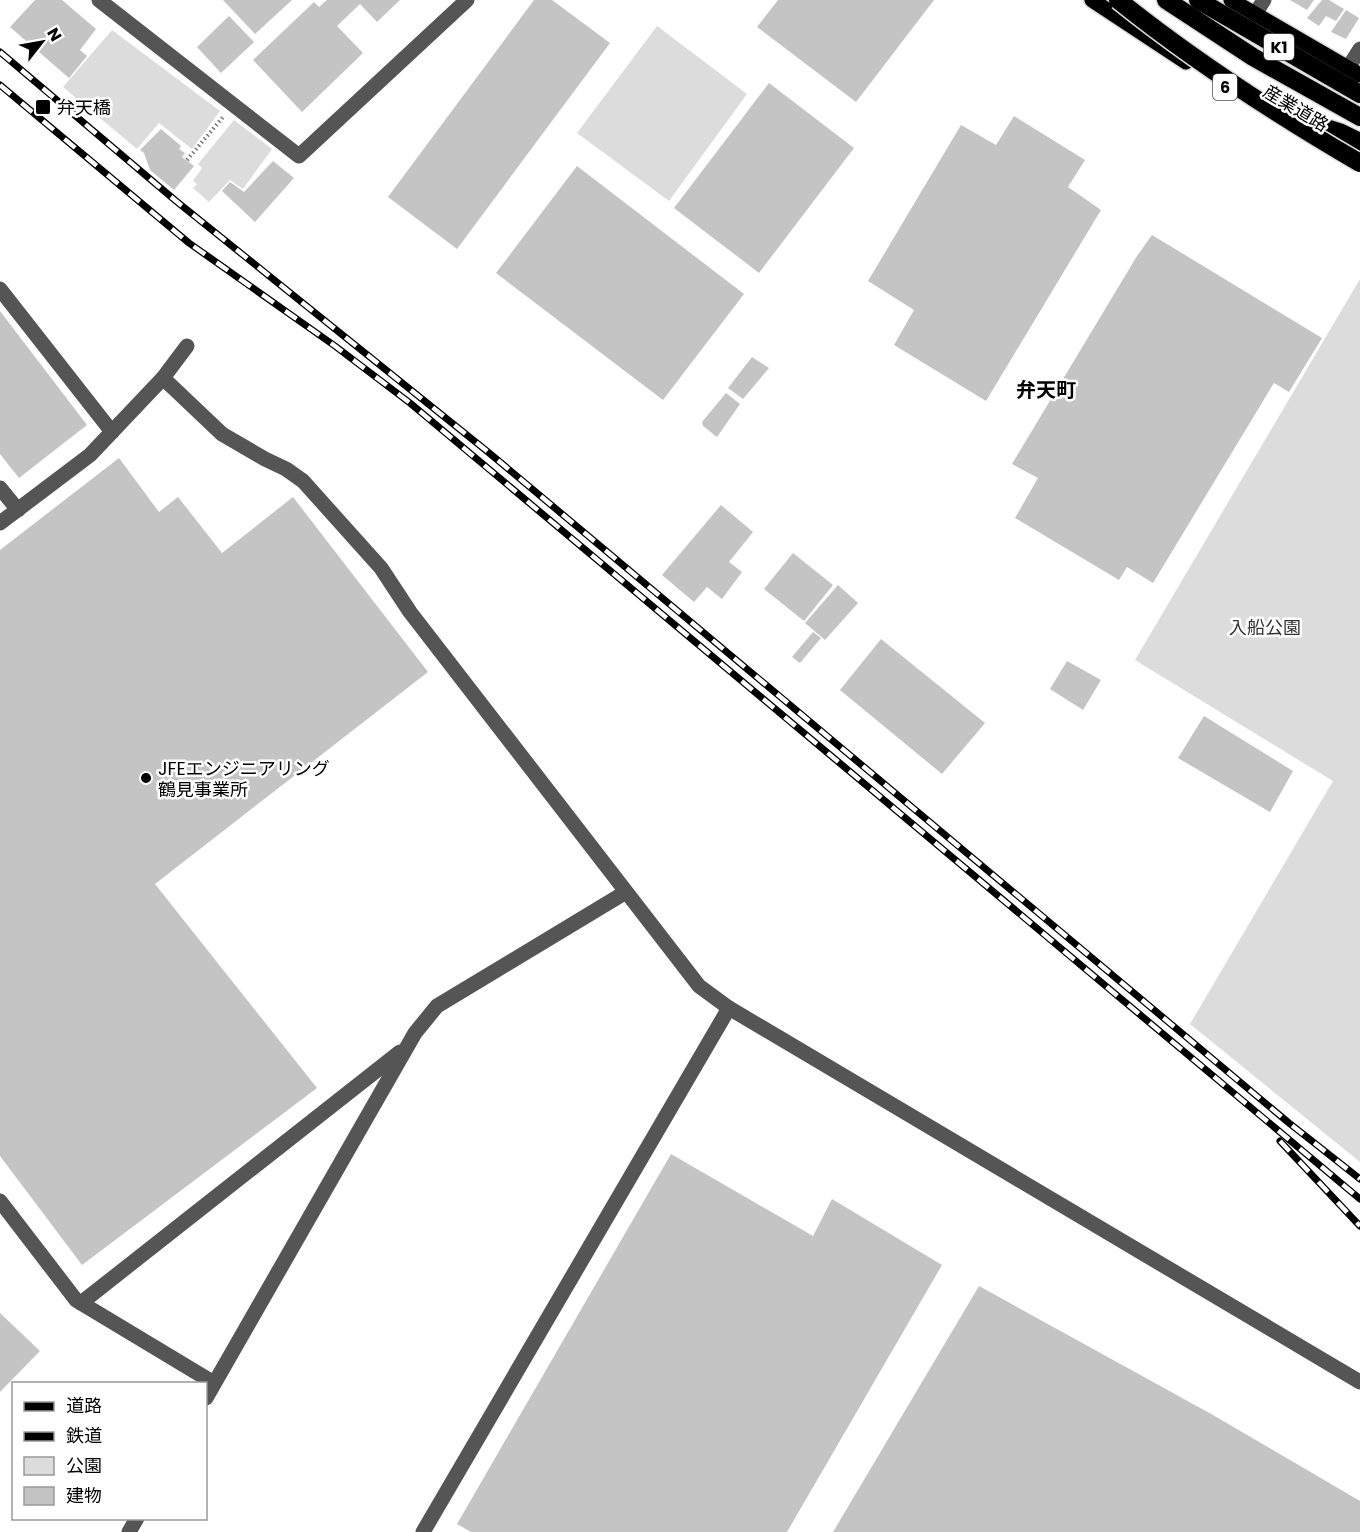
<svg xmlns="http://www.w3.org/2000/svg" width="1360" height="1532" font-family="Poppins,'Noto Sans JP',sans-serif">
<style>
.green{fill:#dcdcdc}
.building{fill:#c4c4c4}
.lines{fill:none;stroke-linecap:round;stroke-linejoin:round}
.major-casing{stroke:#dbdbdb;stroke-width:18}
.highway-casing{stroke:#dbdbdb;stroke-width:21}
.path{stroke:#777;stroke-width:4;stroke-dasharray:1.5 3;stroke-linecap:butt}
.minor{stroke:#555;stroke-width:15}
.major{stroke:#000;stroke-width:15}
.highway{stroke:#000;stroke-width:18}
.rail-casing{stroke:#000;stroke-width:7}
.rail{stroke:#fff;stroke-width:4.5;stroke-dasharray:14;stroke-linecap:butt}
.highway-bridge-casing{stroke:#dbdbdb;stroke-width:21;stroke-linecap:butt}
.highway-bridge{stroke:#000;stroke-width:18}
.poi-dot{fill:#000;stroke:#fff;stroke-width:2}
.labels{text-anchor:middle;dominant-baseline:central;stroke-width:5;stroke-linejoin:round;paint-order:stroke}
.shield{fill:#fff;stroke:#4c4c4c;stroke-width:1.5}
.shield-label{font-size:16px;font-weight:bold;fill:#000}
.poi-label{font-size:18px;fill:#000;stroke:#fff;text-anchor:start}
.street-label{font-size:18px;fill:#000;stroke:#fff}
.park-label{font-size:18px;fill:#333;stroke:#fff}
.neighbourhood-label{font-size:20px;font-weight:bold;fill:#000;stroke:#fff}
</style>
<rect width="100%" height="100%" fill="#fff"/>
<g class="green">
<polygon points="657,26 747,94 669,201 577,133"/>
<polygon points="112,30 220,111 192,149 159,123 137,149 63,87"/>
<polygon points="234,120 272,149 243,189 230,180 209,202 193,188 197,184 193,181 202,168 198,164"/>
<polygon points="1360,279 1360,1162 1190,1024 1333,781 1135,660"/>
</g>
<g class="building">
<polygon points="35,0 62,0 96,29 80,50 87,56 69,78 10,27"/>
<polygon points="223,0 292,0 255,34"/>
<polygon points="327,0 400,0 377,22 360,4 337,26 363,53 302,112 253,60 314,2 319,7"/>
<polygon points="534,0 552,0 610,43 457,249 388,197"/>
<polygon points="778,0 934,0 856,102 757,27"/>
<polygon points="1290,0 1314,0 1307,10"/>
<polygon points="1322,0 1329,0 1344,9 1336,21 1326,16 1319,26 1307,18"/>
<polygon points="1346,10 1359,18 1346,39 1331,32"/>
<polygon points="229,16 254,42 221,73 197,47"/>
<polygon points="769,83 854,148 759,273 674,208"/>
<polygon points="1014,116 1085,160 1068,187 1101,210 986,401 894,345 914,310 868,281 961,125 996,145"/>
<polygon points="161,129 181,146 179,149 185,153 182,157 194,166 174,190 150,170 144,153 140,150"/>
<polygon points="273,161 294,178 255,222 222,191 230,182 244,192"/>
<polygon points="577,166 744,294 663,400 496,273"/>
<polygon points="1152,235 1322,338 1289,392 1274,383 1153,583 1127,567 1119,580 1015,518 1038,478 1012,464 1137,256"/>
<polygon points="0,311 87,425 19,478 0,454"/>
<polygon points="752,357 769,368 743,399 728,388"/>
<polygon points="726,393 740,404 717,437 703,426 702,422"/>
<polygon points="119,458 159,512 178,497 222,553 293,497 428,672 155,884 317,1088 82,1265 0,1156 0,550"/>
<polygon points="721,505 753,532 729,562 742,572 722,599 707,587 694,602 662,575"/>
<polygon points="793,553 833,585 804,621 764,589"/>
<polygon points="838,585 858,603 825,640 805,623"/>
<polygon points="813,632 821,638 800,663 792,657"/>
<polygon points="881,639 985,723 942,774 840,690"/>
<polygon points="1067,661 1101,680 1083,710 1050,689"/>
<polygon points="1204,716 1293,771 1270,812 1178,758"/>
<polygon points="671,1154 813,1236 832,1199 942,1265 787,1532 471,1532 457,1524"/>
<polygon points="979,1286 1213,1415 1360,1501 1360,1532 833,1532"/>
<polygon points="0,1313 40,1351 0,1392"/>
</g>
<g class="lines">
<defs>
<g id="major">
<polyline points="1092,0 1186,62"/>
<polyline points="1231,0 1360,75"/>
</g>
<g id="highway">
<polyline points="1166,0 1253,57 1360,117"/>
<polyline points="1198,0 1360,94"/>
<polyline points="1285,115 1339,132 1360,142"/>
</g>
</defs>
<use href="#major" class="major-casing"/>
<use href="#highway" class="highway-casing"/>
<polyline class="path" points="187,160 223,117"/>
<g class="minor">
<polyline points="99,0 299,156 467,0"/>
<polyline points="1255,14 1264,0"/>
<polyline points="1348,68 1360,49"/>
<polyline points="0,289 112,432"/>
<polyline points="163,378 222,434 265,459 286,469 303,481 381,568 410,612 699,986 729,1008 1360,1382"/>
<polyline points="0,488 18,510"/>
<polyline points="0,523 90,455 163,378 187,346"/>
<polyline points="0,1201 76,1300 214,1383"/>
<polyline points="81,1303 400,1052"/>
<polyline points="206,1398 415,1033 437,1006 626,892"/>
<polyline points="129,1532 137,1518"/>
<polyline points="423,1532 729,1008"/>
</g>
<use href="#major" class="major"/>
<use href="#highway" class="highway"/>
<defs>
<g id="rail">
<polyline points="0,52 176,201 488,452 1289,1123 1360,1179"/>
<polyline points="0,85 189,243 335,346 410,403 1360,1199"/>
<polyline points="1280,1141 1360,1226"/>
</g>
</defs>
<use href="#rail" class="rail-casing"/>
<use href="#rail" class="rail"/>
<defs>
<path id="highway-bridge" d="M1118 0C1194 61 1276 114 1360 163"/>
</defs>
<use href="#highway-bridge" class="highway-bridge-casing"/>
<use href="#highway-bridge" class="highway-bridge"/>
</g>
<g class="poi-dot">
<rect x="35" y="99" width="16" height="16" rx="3"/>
<circle cx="146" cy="778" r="6"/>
</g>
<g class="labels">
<g class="shield">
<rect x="1264" y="34" width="30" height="26" rx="4.5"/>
<rect x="1213" y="74" width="24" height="26" rx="4.5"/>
</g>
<g class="shield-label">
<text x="1279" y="47">K1</text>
<text x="1225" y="87">6</text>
</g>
<g class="poi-label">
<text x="57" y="107">弁天橋</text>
<text x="158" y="768">JFEエンジニアリング<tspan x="158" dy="21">鶴見事業所</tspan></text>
</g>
<g class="street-label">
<text transform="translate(1296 108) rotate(31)">産業道路</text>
</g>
<g class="park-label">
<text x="1265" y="627">入船公園</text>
</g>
<g class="neighbourhood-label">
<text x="1046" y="390">弁天町</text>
</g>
</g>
<rect x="12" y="1382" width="195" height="138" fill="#ffffff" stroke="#999999" stroke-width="1.5"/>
<rect x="24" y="1402" width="30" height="9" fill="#000000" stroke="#999999" stroke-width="1.5"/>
<text x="66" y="1412" font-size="18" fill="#000000">道路</text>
<rect x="24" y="1432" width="30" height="9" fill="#000000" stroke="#999999" stroke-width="1.5"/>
<text x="66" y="1442" font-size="18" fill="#000000">鉄道</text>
<rect x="24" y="1457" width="30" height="18" fill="#dcdcdc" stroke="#999999" stroke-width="1.5"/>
<text x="66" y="1472" font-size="18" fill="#000000">公園</text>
<rect x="24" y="1487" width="30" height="18" fill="#c4c4c4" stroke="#999999" stroke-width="1.5"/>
<text x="66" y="1502" font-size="18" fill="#000000">建物</text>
<g transform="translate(42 42) rotate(59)" stroke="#ffffff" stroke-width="4.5" paint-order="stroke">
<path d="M0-4.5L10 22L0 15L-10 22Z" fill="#000000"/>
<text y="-9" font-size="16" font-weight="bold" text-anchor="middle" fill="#000000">N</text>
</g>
</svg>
